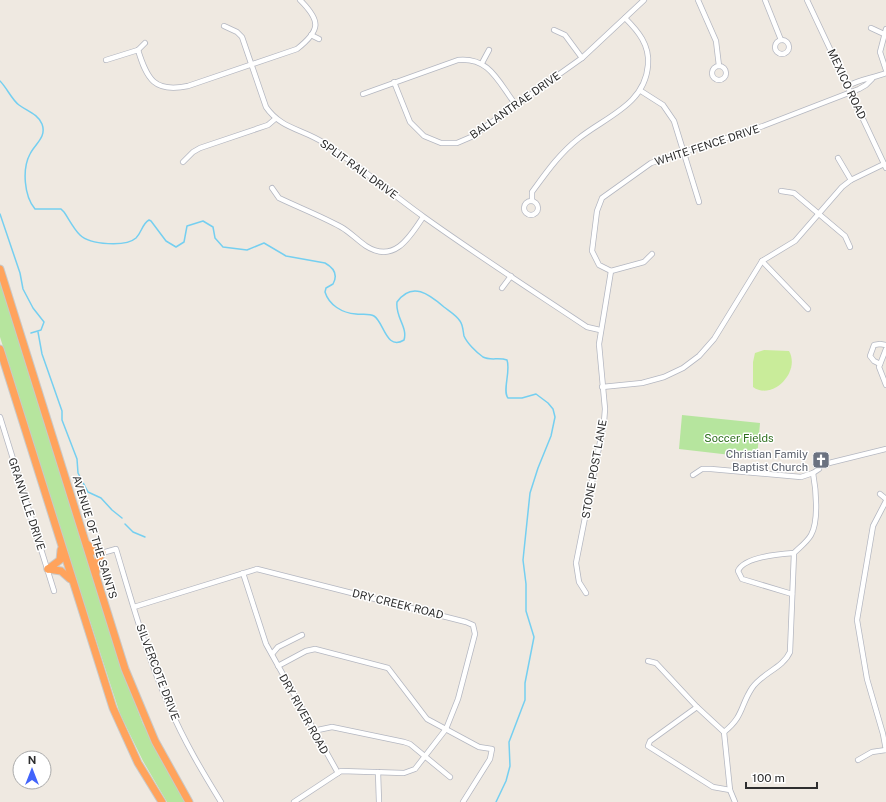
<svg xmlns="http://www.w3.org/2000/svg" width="886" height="802" font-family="'Public Sans',sans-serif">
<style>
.green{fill:#b6e59e}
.pitch{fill:#c9ec9a}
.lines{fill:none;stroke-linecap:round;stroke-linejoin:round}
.stream{stroke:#75cff0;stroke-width:1.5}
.minor-casing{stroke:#b4b7c1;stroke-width:6}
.highway-casing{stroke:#c9c9c9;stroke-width:9}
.minor{stroke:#fff;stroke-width:4.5}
.highway{stroke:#ffa35c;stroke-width:7}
.labels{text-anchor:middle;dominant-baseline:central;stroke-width:3;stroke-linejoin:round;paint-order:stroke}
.street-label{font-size:11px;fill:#2e2e2e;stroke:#fff}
.park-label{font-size:11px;fill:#2c6e1b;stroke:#fff}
.worship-label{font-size:11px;fill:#5b616d;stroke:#fff;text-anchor:end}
</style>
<rect width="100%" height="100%" fill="#efe9e1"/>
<g class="green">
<polygon points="0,280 118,659 143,724 186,802 167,802 143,761 120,714 62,535 0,337"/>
<polygon points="682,415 760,423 757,458 679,449"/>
</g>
<path class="pitch" d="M764 350 789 351C801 372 772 401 753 387V362L755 353Z"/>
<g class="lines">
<g class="stream">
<path d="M0 81C7 88 12 100 19 105 27 111 38 114 42 124 47 137 35 144 30 154 22 169 24 196 35 209H61L64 212C69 219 73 228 80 235 90 245 126 247 136 238 142 232 142 224 149 220L151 221 166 241 176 247 184 242 187 226 203 221 213 227 215 238 223 247 247 250 264 243 286 256 325 263C334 268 338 275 333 284L326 288 325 292C329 305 342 313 356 314 361 315 369 313 374 316 384 322 386 351 404 340 408 327 395 317 397 302 412 281 429 294 444 307 449 311 456 315 460 321 463 325 463 331 464 336 467 343 476 352 483 357 490 361 499 357 507 360 511 371 502 391 508 398H522L536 394 548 403 553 409 555 417 551 436 538 468 530 493 523 560 526 584V611L534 637 525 683V700L509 742 510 766 506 781 496 802"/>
<polyline points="0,214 20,273 23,289 33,308 44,322 41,330 31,333"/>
<polyline points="38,332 42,354 62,411 62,420 77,459 78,473 88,492 101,498 112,510 122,518"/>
<polyline points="125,524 133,532 145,537"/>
</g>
<defs>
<g id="minor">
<polyline points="698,0 716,41 719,66"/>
<polyline points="765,0 781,40"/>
<polyline points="807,0 886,168"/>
<path d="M224 26 237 32 242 37 266 107C281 129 303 129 324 143 359 165 390 193 424 217 477 255 533 291 587 327L600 330"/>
<polyline points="871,28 884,34"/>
<polyline points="886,29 880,52 886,70"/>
<polyline points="554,30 565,35 582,58"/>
<polyline points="311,35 319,39"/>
<circle cx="782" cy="47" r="7"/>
<polyline points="138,50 145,43"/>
<path d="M106 60 138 50C147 79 154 93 188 86L297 49C321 30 321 21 300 0"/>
<polyline points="482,63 489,50"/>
<circle cx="719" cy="73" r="7"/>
<polyline points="394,82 410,122 424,136 441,143 457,143 471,137 582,58 644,0"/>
<path d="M848 86C860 79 873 78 886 73"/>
<polyline points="641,91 663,105 674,121 699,202"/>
<path d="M363 94 458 60C490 57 498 82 516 105"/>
<polyline points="838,158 851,180"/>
<polyline points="183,162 193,152 200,148 268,125 275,119"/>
<path d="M272 188 279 198C300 208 321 216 341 227 350 232 357 240 366 246 394 264 410 237 423 217"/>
<polyline points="781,191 794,193 845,236 850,247"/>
<path d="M532 200V192C546 173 559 154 578 139 605 117 645 105 648 65 650 45 638 31 625 18"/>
<circle cx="531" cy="208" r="7"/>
<polyline points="652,254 644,262 611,271 599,265 592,251 597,211 602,198 651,163 763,126 859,89 866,85 872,79"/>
<polyline points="762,261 808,309"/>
<polyline points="502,288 511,276"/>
<polyline points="886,349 879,367 886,385"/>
<polyline points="880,364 874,361 870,356 874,345 880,344 886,345"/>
<polyline points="602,387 642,383 664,377 683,368 699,356 714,339 762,261 795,241 842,187 851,180 884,164"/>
<polyline points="0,417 54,591"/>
<polyline points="825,464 886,449"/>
<polyline points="693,475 702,469 711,469 801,477 813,473 819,469"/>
<polyline points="880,494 886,499"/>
<polyline points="886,501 873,526 857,620 867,679 883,734 886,750"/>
<path d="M102 553 116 549C132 602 147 657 170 708 184 741 202 771 221 802"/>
<polyline points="243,573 266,644 338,773"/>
<polyline points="586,593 579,582 576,563 604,422 605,409 599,344 611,271"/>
<path d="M792 594 742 579 738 571C744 557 779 554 794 553"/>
<polyline points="134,607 257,569 466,622 473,625 475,634 458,699 446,729 415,769 404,773 341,771 294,802"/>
<polyline points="272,654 278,647 302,635"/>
<polyline points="648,661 656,663 697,707"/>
<polyline points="278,666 306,651 315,649 388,668 427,719 479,747 492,749 490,759 463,802"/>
<polyline points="313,731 332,727 404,742 410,744 450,777"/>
<path d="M724 732C744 716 740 706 752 688 762 673 783 668 790 652L794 553C800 547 807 542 811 535 819 521 816 489 813 473"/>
<polyline points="724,732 697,707 650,741 648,746 713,787 730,790"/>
<polyline points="724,732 730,790 735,802"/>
<polyline points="858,760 872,752 886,750"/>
<polyline points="378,772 379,802"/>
</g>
<g id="highway">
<polyline points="0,269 125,669 155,741 189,802"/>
<polyline points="0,349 113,708 138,763 162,802"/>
<polyline points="88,545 93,551 102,553 96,564 96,572"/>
<polyline points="48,569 60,560 61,550"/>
<polyline points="48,569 61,571 70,579"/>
</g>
</defs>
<use href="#minor" class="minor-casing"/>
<use href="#highway" class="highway-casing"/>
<use href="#minor" class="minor"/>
<use href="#highway" class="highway"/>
</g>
<defs>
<symbol id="church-square" viewBox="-11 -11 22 22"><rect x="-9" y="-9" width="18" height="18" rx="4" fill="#6b7280" stroke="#fff"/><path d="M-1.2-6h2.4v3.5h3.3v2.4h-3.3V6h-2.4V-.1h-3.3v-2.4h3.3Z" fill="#fff"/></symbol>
</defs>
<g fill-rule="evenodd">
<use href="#church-square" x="811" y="450" width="20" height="20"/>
</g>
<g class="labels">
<g class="street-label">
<text transform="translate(847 84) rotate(65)">MEXICO ROAD</text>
<text transform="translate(515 105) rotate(-35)">BALLANTRAE DRIVE</text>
<text transform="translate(707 145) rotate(-18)">WHITE FENCE DRIVE</text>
<text transform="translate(359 169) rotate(36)">SPLIT RAIL DRIVE</text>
<text transform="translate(594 469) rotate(-80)">STONE POST LANE</text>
<text transform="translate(27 504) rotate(72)">GRANVILLE DRIVE</text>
<text transform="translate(95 537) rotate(73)">AVENUE OF THE SAINTS</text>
<text transform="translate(398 604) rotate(14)">DRY CREEK ROAD</text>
<text transform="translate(158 672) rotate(69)">SILVERCOTE DRIVE</text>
<text transform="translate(304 714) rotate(61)">DRY RIVER ROAD</text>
</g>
<g class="park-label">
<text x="739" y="438">Soccer Fields</text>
</g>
<g class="worship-label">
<text x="808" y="454">Christian Family<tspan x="808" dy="13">Baptist Church</tspan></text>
</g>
</g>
<g transform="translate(32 770)"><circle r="19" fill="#ffffff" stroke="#ababab"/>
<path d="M0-3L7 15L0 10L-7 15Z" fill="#4264fb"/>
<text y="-6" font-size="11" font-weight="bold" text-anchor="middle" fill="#2e2e2e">N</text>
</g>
<path d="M746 782v6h71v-6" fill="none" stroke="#2e2e2e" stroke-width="2"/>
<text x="752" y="782" font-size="12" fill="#2e2e2e" stroke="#ffffff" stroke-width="3" paint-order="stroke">100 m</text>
</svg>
